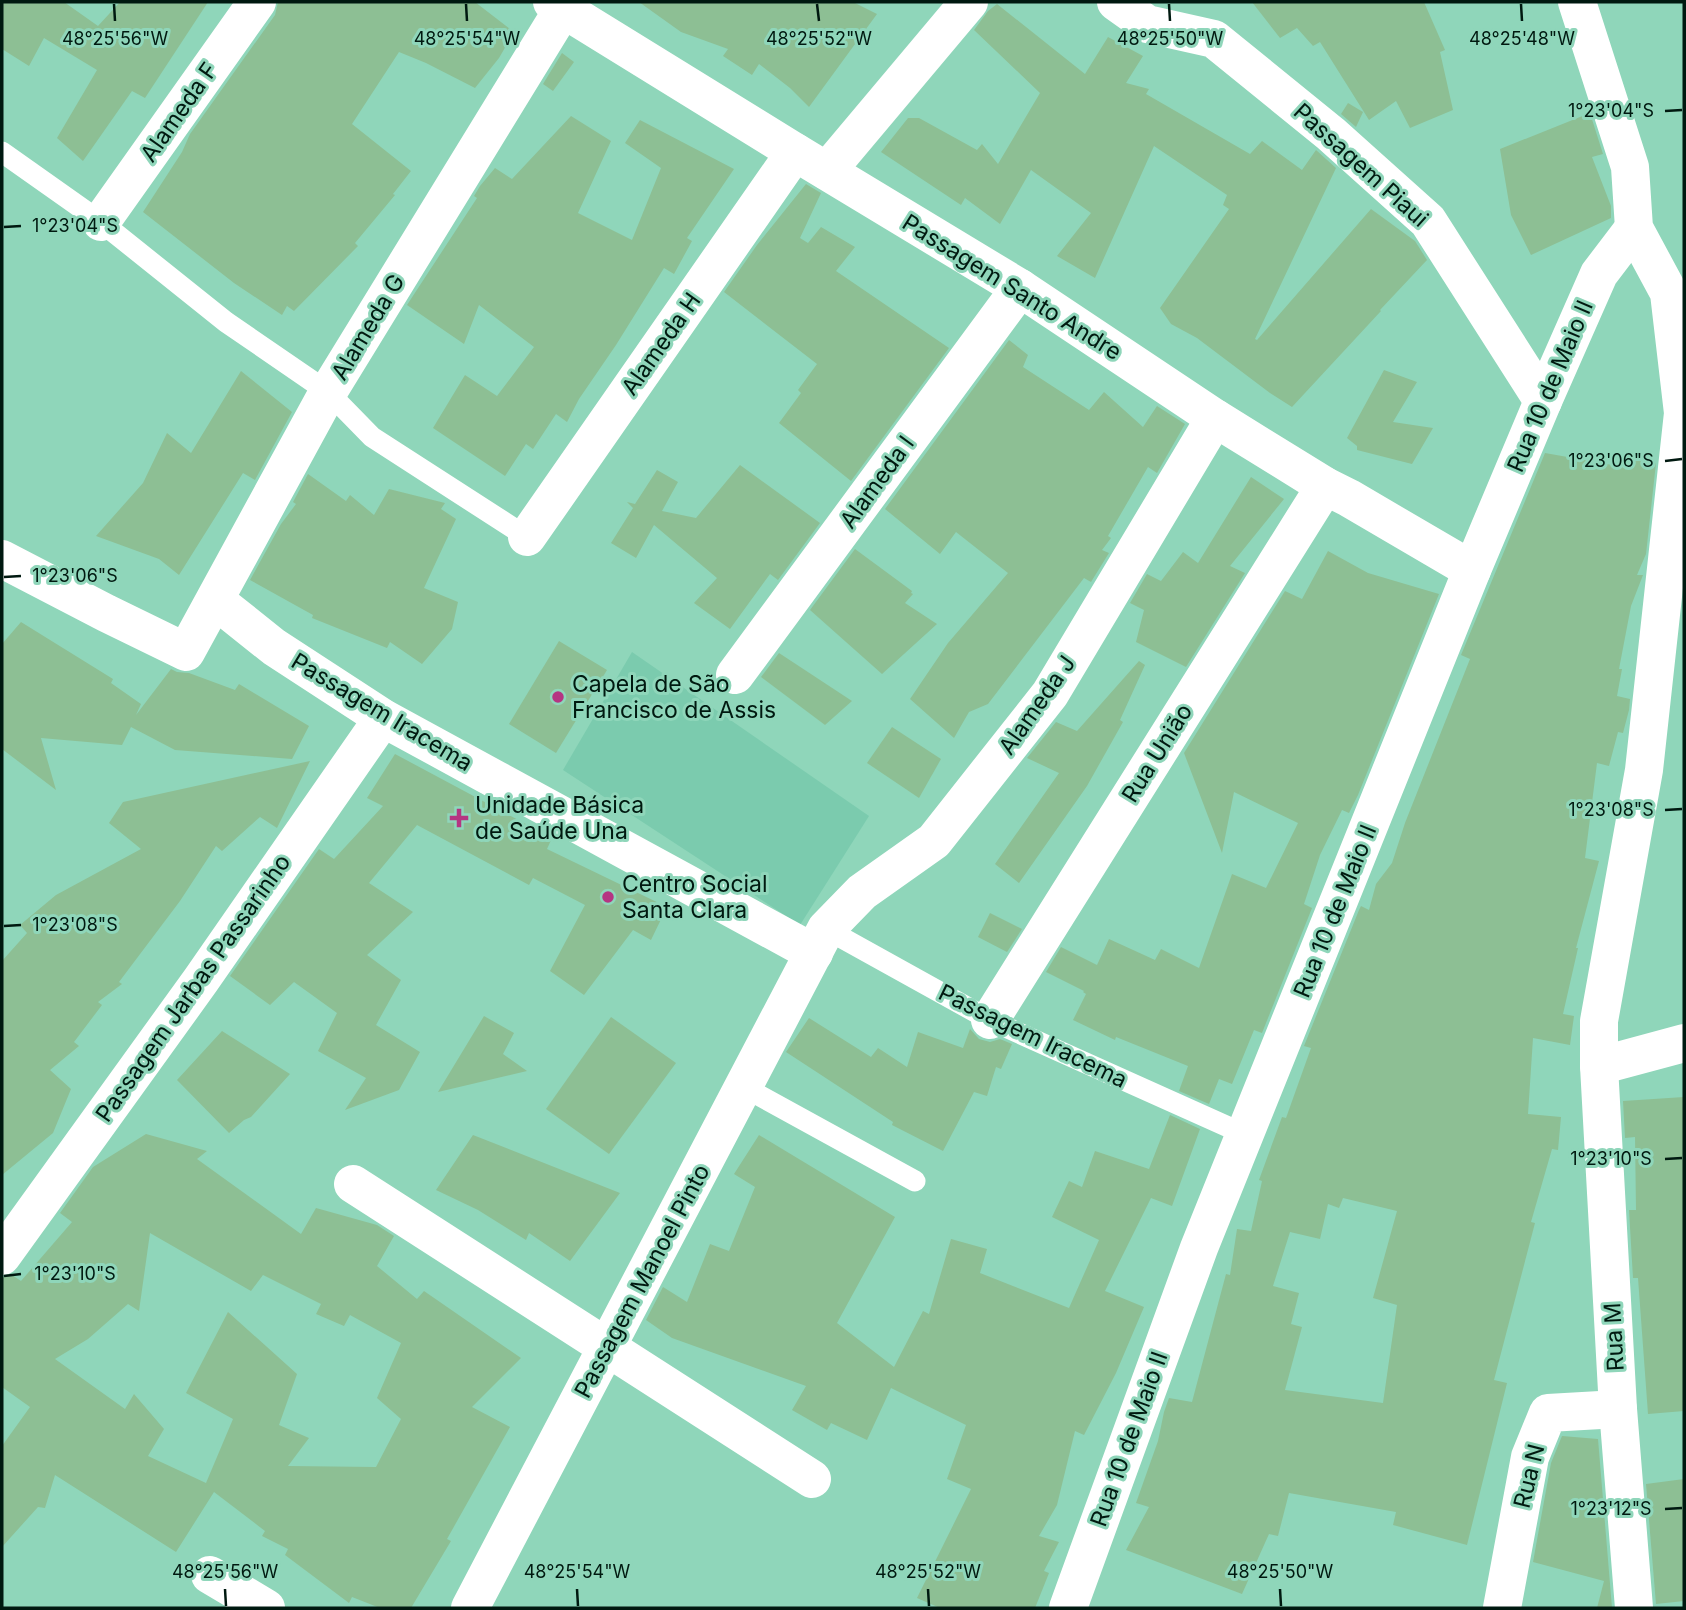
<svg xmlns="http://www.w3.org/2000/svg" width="1686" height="1610" font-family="Inter,sans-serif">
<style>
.built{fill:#7bcbae}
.building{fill:#8dbf94;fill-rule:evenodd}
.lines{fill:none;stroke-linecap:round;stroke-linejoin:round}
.service{stroke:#fff;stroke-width:21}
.minor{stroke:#fff;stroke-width:38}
.ticks{fill:none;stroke:#001910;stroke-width:2.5}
.poi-dot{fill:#b53582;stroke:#8fd6ba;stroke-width:2.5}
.labels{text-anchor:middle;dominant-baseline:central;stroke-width:6;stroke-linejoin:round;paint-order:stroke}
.street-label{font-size:23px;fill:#001910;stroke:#8fd6ba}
.poi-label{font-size:23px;fill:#001910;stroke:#8fd6ba;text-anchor:start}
.ticks-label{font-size:18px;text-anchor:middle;fill:#001910;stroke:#8fd6ba;stroke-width:6;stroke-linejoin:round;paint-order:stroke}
</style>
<rect width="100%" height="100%" fill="#8fd6ba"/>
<polygon class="built" points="632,652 869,816 800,925 563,770"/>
<g class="building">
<polygon points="2,2 64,2 98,26 120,2 208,2 145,98 132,91 83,161 57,138 97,70 44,38 29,66 2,49"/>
<polygon points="278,2 475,2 514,32 499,58 475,88 426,63 399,52 352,124 411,171 393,194 395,195 355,243 358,246 294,311 287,306 282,315 234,283 143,212 182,152 190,134 275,15"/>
<polygon points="639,2 853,2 877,14 809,107 790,88 759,64 752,75 723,56 728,49 681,32"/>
<polygon points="1252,2 1424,2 1445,50 1440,52 1453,110 1410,128 1396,101 1369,120 1320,42 1313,46 1297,28 1280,38"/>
<polygon points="997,4 1085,74 1108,37 1143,56 1126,83 1149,89 1146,94 1250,154 1262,141 1302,170 1316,150 1336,168 1255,339 1257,340 1371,209 1415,241 1427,260 1380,310 1381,311 1292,407 1270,393 1197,338 1171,324 1160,308 1229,209 1223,205 1227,195 1154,146 1095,278 1057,256 1091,213 1031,170 1000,224 965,198 961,205 881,152 908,118 919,118 977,150 982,144 998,164 1040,93 974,30 988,11"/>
<polygon points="562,53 574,62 553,91 543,84"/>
<polygon points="1348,103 1363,112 1356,127 1341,114"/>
<polygon points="1590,113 1603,154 1592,157 1611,206 1611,218 1531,255 1511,215 1500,149"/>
<polygon points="571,116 611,141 578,213 632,240 661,168 625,143 640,120 734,169 687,238 692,241 674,274 664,268 616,345 579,399 567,422 556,414 533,449 526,444 505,476 433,428 465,375 497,396 534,347 479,305 464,344 407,305 477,198 474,196 480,186 495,168 512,179"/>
<polygon points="806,184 821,193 800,238 808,243 821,227 855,247 836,271 949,348 851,481 779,423 801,393 798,390 817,364 724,292 757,245"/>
<polygon points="1009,340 1028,355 1023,367 1089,410 1104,392 1143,427 1157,406 1185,424 1157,473 1148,467 1108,536 1111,538 1102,550 1109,553 1091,582 1084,578 988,704 969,712 954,738 910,699 948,643 1008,573 956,532 940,554 885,509"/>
<polygon points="1384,370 1417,382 1393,422 1433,428 1412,464 1357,450 1357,446 1347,438"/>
<polygon points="241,371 292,412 255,480 243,473 179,575 159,559 96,536 143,483 167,433 191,453"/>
<path d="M1545 453 1618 466 1619 457 1656 463 1646 554 1637 575H1643L1631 606 1619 669H1622L1617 696 1630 699 1629 710 1623 733 1618 732 1609 766 1597 763 1585 858 1599 861 1576 948H1578L1563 1014 1574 1016 1570 1045 1533 1038 1528 1114 1561 1117 1558 1150 1552 1149 1531 1222 1535 1223 1494 1380 1507 1383 1467 1545 1393 1525 1396 1512 1289 1493 1278 1536 1269 1534 1242 1594 1126 1550 1149 1507 1136 1503 1158 1441 1164 1412 1169 1398 1192 1402 1226 1274 1230 1275 1237 1229 1251 1231 1262 1181 1259 1180 1282 1117 1286 1118 1311 1048 1304 1046 1359 910 1361 906 1369 910 1376 884 1392 863 1405 823 1470 659 1461 655ZM1343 1198 1397 1211 1373 1298 1397 1305 1383 1403 1285 1390 1302 1327 1291 1324 1299 1293 1273 1286 1290 1232 1320 1239 1328 1204 1339 1208Z"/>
<polygon points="740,465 820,523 778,580 770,574 730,629 694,603 717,578 654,525 636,558 611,543 633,508 627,502 635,504 657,470 678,482 662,511 696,518"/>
<polygon points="308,474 346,501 350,495 374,515 389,489 445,503 441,509 456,519 424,588 458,602 452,629 422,664 390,642 387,648 312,618 313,615 250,580 281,524 296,504 293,502"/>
<polygon points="1251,477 1284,499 1230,566 1245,573 1186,667 1136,642 1144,610 1130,603 1147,574 1161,581 1183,552 1198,563"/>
<polygon points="855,549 912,591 911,593 913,594 905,603 937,624 882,674 810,610"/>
<polygon points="1328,551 1368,573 1439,594 1358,795 1349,813 1342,810 1320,855 1304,904 1312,908 1262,1033 1254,1030 1232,1084 1219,1079 1209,1104 1179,1091 1188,1066 1116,1037 1115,1040 1073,1020 1086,994 1083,992 1084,991 1046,972 1061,947 1097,965 1109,939 1155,960 1161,949 1199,968 1232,874 1266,888 1298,823 1234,792 1222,853 1184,753 1285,591 1302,599"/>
<polygon points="21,622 113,679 111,683 141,704 136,715 171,669 177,672 189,673 235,690 239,684 309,726 292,759 175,750 131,727 122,745 41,738 56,790 2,749 2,644"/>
<polygon points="559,641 607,670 556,753 509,724"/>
<polygon points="779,653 852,701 825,725 761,677"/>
<polygon points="1139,661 1145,665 1120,720 1123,722 1087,786 1019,883 995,864 1059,773 1027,758 1056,722 1077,731"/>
<polygon points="892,727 941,759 919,798 867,763"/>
<polygon points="395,754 552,838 547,849 667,907 651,940 633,930 584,995 550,971 585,905 533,878 529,885 417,825 369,883 413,912 367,955 401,980 376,1025 420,1052 399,1090 345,1110 366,1078 318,1051 337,1013 294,982 270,1005 230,976 319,849 334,859 383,806 367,798"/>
<polygon points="310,761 277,828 260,817 222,851 216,846 180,901 119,982 122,984 98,1002 102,1005 74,1042 79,1046 50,1070 71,1089 53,1133 2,1175 2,961 27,933 20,925 56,895 141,849 109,823 123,802"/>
<polygon points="990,913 1022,929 1007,952 978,937"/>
<polygon points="484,1016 514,1033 503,1054 527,1071 438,1092"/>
<polygon points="611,1017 676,1063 609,1154 546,1109"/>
<polygon points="809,1018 871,1057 878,1048 907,1067 918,1032 963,1048 970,1029 979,1039 990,1042 1000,1039 1012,1044 1001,1069 996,1067 987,1096 974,1092 943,1151 892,1125 893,1122 786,1052"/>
<polygon points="222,1031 290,1074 251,1117 244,1120 229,1133 177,1080"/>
<polygon points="1684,1097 1684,1411 1648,1414 1638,1278 1633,1278 1629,1210 1636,1210 1635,1137 1625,1138 1623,1101"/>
<polygon points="1170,1115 1200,1129 1172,1206 1151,1198 1105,1291 1144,1307 1116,1373 1084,1435 1075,1431 1057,1505 1039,1536 1059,1542 1044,1571 1049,1573 1035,1608 940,1608 917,1598 971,1489 947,1479 966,1425 891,1388 867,1440 831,1423 827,1430 792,1410 806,1386 672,1338 646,1320 663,1287 687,1302 710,1244 729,1251 755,1187 734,1174 759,1135 895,1217 837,1323 894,1367 923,1311 929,1314 951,1239 987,1249 980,1273 1069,1308 1099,1240 1052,1217 1069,1181 1082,1187 1095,1151 1149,1169"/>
<path d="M146 1134 207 1151 197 1159 301 1234 316 1208 377 1225 394 1236 377 1266 417 1299 424 1291 521 1358 472 1407 510 1427 447 1539 451 1541 411 1608H380L352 1597 349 1603 285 1555 288 1549 262 1536 265 1531 214 1492 176 1552 55 1475 45 1508 38 1507 2 1547V1446L30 1407 2 1387V1278L12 1275 21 1281 72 1222 60 1213 93 1167ZM150 1233 251 1291 263 1275 321 1304 316 1314 344 1326 350 1315 401 1343 377 1398 401 1419 376 1467 288 1466 309 1438 279 1425 297 1374 228 1312 186 1393 233 1419 206 1483 148 1456 164 1429 134 1394 125 1409 55 1359 88 1339 128 1304 139 1311Z"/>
<polygon points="473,1135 620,1193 570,1261 529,1233 526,1240 478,1210 436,1190"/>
<polygon points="1562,1436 1598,1439 1612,1608 1597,1608 1604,1581 1533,1562 1551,1463"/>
<polygon points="1684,1479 1684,1601 1656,1604 1646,1484"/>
</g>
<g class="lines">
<g class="service">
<polyline points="2,152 101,222 226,322 328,392 372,437 527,537"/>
<polyline points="826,929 990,1020 1244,1134"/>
<polyline points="744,1087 915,1181"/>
</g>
<g class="minor">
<polyline points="552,2 790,149 1020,288 1215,418 1325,486 1349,498 1472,570"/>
<polyline points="1116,2 1147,24 1214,39 1331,134 1428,221 1543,401"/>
<polyline points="1577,2 1630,167 1634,228 1669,293 1683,413 1644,770 1599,1021 1599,1066 1618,1409 1634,1608"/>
<polyline points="827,171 969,2"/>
<polyline points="101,222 257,2"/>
<polyline points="527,537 795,152"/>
<polyline points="2,559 106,613 186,652 328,392 563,9"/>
<polyline points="215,600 274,647 383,718 814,953"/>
<polyline points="735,675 1020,288"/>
<polyline points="990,1020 1325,486"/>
<polyline points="1599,1066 1684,1043"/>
<polyline points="353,1184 812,1479"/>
<polyline points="2,1256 201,980 383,718"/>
<polyline points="210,1575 266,1608"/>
<polyline points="470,1608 826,929 862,892 934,841 1050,694 1215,418"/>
<polyline points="1068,1608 1199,1248 1472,570 1543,401 1599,274 1634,228"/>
<polyline points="1502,1608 1530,1457 1548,1413 1618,1409"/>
</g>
</g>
<path class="ticks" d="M114 4 115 21M466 4 467 21M817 4 819 21M1169 4 1170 21M1521 4 1522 21M1665 111 1682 110M4 227 21 226M1665 461 1682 459M4 577 21 576M1665 810 1682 809M4 926 21 925M1665 1159 1682 1158M4 1276 21 1274M1665 1509 1682 1508M225 1589 226 1606M577 1589 578 1606M928 1589 929 1606M1280 1589 1281 1606"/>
<g class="poi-dot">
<circle cx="558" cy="697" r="7"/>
<path d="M455.5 807.5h7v7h7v7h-7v7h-7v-7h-7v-7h7z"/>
<circle cx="608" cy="897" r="7"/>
</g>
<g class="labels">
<g class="street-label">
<text transform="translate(179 112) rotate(-55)">Alameda F</text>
<text transform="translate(1361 165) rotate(42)">Passagem Piaui</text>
<text transform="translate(1012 287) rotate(32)">Passagem Santo Andre</text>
<text transform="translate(368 327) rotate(-59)">Alameda G</text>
<text transform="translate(661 344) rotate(-55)">Alameda H</text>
<text transform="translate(1550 386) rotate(-67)">Rua 10 de Maio II</text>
<text transform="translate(877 482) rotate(-54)">Alameda I</text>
<text transform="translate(1037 705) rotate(-55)">Alameda J</text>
<text transform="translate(382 712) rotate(31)">Passagem Iracema</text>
<text transform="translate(1157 753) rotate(-58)">Rua União</text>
<text transform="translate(1335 911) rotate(-68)">Rua 10 de Maio II</text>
<text transform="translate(193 988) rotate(-55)">Passagem Jarbas Passarinho</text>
<text transform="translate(1033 1036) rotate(26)">Passagem Iracema</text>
<text transform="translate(642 1281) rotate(-62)">Passagem Manoel Pinto</text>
<text transform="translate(1614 1337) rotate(-93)">Rua M</text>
<text transform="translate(1129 1439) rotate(-70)">Rua 10 de Maio II</text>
<text transform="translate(1529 1476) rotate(-76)">Rua N</text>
</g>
<g class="poi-label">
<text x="572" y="684">Capela de São<tspan x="572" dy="26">Francisco de Assis</tspan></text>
<text x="475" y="805">Unidade Básica<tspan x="475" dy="26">de Saúde Una</tspan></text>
<text x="622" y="884">Centro Social<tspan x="622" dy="26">Santa Clara</tspan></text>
</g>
</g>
<g class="ticks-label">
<text x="115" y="45">48°25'56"W</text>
<text x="467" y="45">48°25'54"W</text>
<text x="819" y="45">48°25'52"W</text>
<text x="1170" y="45">48°25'50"W</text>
<text x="1522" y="45">48°25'48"W</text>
<text x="1611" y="117">1°23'04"S</text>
<text x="75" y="232">1°23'04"S</text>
<text x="1611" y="467">1°23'06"S</text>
<text x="75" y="582">1°23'06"S</text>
<text x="1611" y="816">1°23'08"S</text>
<text x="75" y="931">1°23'08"S</text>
<text x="1611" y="1165">1°23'10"S</text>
<text x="75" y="1280">1°23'10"S</text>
<text x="1611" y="1515">1°23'12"S</text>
<text x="225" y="1578">48°25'56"W</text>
<text x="577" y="1578">48°25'54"W</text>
<text x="928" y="1578">48°25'52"W</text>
<text x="1280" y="1578">48°25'50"W</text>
</g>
<rect width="1686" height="1610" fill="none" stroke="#001910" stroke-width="7"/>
</svg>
